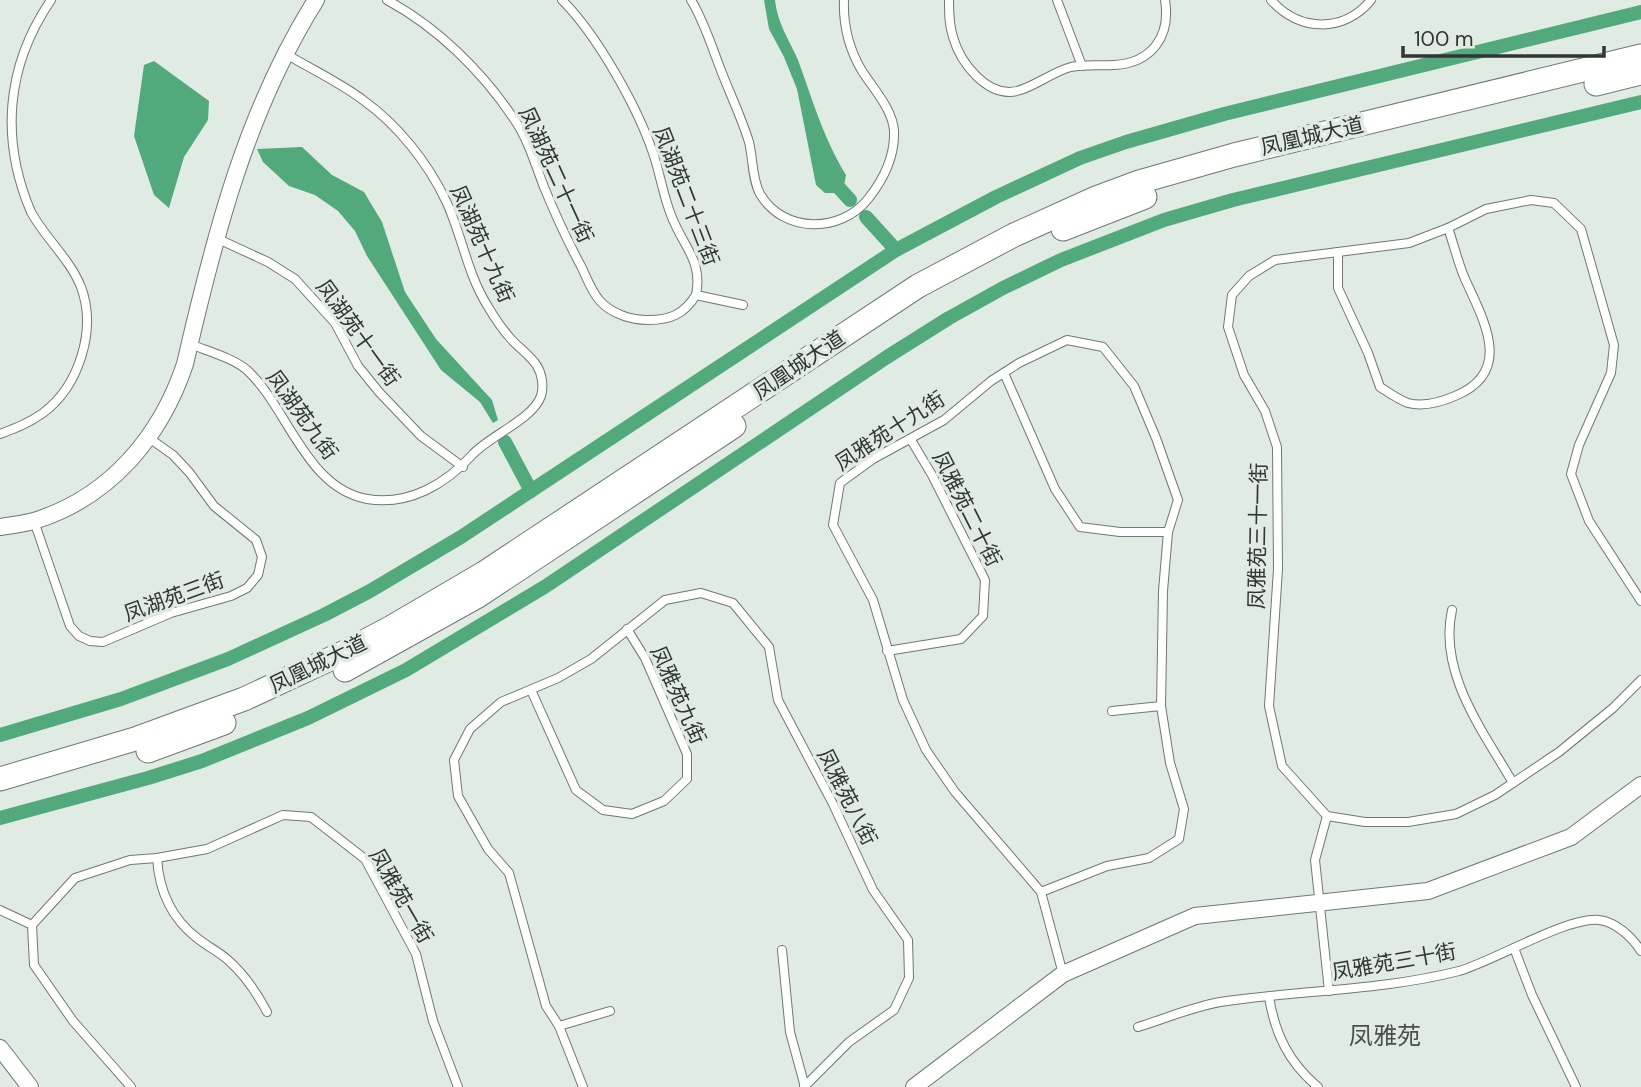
<svg xmlns="http://www.w3.org/2000/svg" width="1641" height="1087" font-family="'DM Sans','Noto Sans SC',sans-serif">
<style>
.water{fill:#52a97c}
.lines{fill:none;stroke-linecap:round;stroke-linejoin:round}
.canal{stroke:#52a97c;stroke-width:14}
.service-casing{stroke:#6f7872;stroke-width:10}
.minor-casing{stroke:#6f7872;stroke-width:18}
.secondary-casing{stroke:#6f7872;stroke-width:25}
.service{stroke:#fff;stroke-width:8}
.minor{stroke:#fff;stroke-width:16}
.secondary{stroke:#fff;stroke-width:23}
.labels{text-anchor:middle;dominant-baseline:central;stroke-width:7;stroke-linejoin:round;paint-order:stroke}
.street-label{font-size:21px;fill:#313533;stroke:#e0ebe4}
.quarter-label{font-size:24px;fill:#464f49;stroke:#e0ebe4}
</style>
<rect width="100%" height="100%" fill="#e0ebe4"/>
<g class="water">
<path d="M764 0H775C777 22 789 40 798 60 813 101 823 137 846 175L844 186 836 193H825L816 185 797 89 784 57 769 29Z"/>
<polygon points="154,61 209,101 208,120 184,157 169,208 154,195 134,136 144,65"/>
<polygon points="302,147 332,175 364,192 382,222 405,292 436,339 492,400 498,420 493,423 480,402 441,370 367,256 355,231 338,211 315,195 289,186 263,162 257,149"/>
</g>
<g class="lines">
<g class="canal">
<polyline points="840,189 850,200"/>
<polyline points="866,217 896,250"/>
<polyline points="505,442 531,491"/>
<polyline points="0,735 121,699 228,659 324,615 370,591 461,537 896,250 996,197 1080,158 1126,142 1224,114 1641,12"/>
<polyline points="0,818 148,778 202,761 308,718 406,670 546,586 887,357 949,318 1003,288 1061,260 1164,220 1233,200 1641,102"/>
</g>
<defs>
<g id="service">
<path d="M387 0C437 27 482 71 514 119 528 139 535 164 544 187 555 214 568 242 582 268 587 279 592 292 600 301 612 314 631 320 648 320 671 320 684 314 696 295"/>
<path d="M562 0C597 35 637 106 653 153 660 173 663 195 671 215 683 247 703 260 696 295L743 305"/>
<path d="M691 0C705 23 712 48 722 73 731 96 742 119 749 142 753 158 752 179 760 194 784 234 841 233 868 199 884 179 895 157 894 131 893 110 873 88 862 71 849 49 843 25 844 0"/>
<path d="M949 0C949 13 949 25 953 37 960 62 987 98 1017 91 1036 86 1052 72 1071 67 1085 64 1100 66 1114 65 1152 63 1171 36 1165 0"/>
<polyline points="1057,0 1082,66"/>
<path d="M1271 0C1299 32 1344 33 1371 0"/>
<polyline points="216,238 268,262 295,279 335,323 358,366 379,392 421,436 463,467"/>
<path d="M1338 252V288L1368 353 1380 387C1388 392 1399 400 1408 403 1423 407 1441 402 1455 396 1514 372 1484 321 1465 279 1458 263 1454 245 1448 228"/>
<path d="M190 344C207 351 233 358 247 370 288 408 306 488 367 499 409 506 446 484 473 454 491 435 533 419 541 396 544 387 542 374 537 366 531 356 519 348 511 339 502 329 494 317 487 305 467 273 462 235 446 201 428 163 398 125 363 100 339 82 311 69 286 54"/>
<polyline points="1004,373 1055,489 1080,527 1120,532 1168,532"/>
<path d="M0 434C16 428 29 423 43 413 79 386 97 330 81 287 70 259 45 238 31 212 0 139 6 66 51 0"/>
<polyline points="34,521 70,626 79,636 90,641 103,642 171,613 231,596 247,588 258,575 262,557 256,540 214,506 189,472 173,455 149,438"/>
<polyline points="1641,601 1589,521 1571,474 1579,445 1611,373 1614,345 1581,229 1554,203 1531,200 1486,209 1448,228 1409,243 1275,260 1249,276 1232,295 1228,327 1244,375 1265,411 1277,447 1278,569 1269,706 1282,766 1327,816 1365,822 1408,822 1456,814 1495,795 1559,752 1613,708 1641,680"/>
<path d="M1452 610C1438 673 1483 731 1513 783"/>
<polyline points="887,651 961,639 983,616 985,580 932,475 911,440"/>
<polyline points="531,690 576,790 603,810 632,814 664,801 687,779 687,754 645,658 627,629"/>
<polyline points="1112,711 1161,706"/>
<polyline points="1327,816 1315,860 1329,991"/>
<path d="M157 858C159 890 171 918 197 938 207 946 219 952 228 960 245 975 257 993 267 1012"/>
<polyline points="1041,892 1107,866 1149,858 1179,839 1184,809 1170,763 1161,706 1163,591 1168,532 1178,500 1156,438 1134,386 1103,347 1067,340 1019,363 991,381 944,420 873,459 840,483 833,525 873,600 903,700 926,750 955,792 1041,892 1063,974"/>
<polyline points="0,910 32,925"/>
<polyline points="1514,948 1532,995 1576,1087"/>
<polyline points="782,950 790,1032 805,1087"/>
<path d="M1269 997C1275 1034 1289 1063 1318 1087"/>
<polyline points="559,1026 610,1011"/>
<path d="M1138 1027C1164 1019 1192 1007 1220 1002 1299 990 1380 991 1459 971 1494 961 1566 917 1599 920 1616 922 1632 937 1641 951"/>
<polyline points="131,1087 73,1021 34,965 32,925 75,878 130,860 157,858 207,849 283,815 311,817 365,859 416,954 433,1021 458,1087"/>
<polyline points="583,1087 559,1026 546,1006 509,873 488,849 458,796 454,760 470,729 501,702 558,678 591,659 665,600 701,593 733,603 769,647 778,700 833,804 873,890 908,940 909,978 894,1010 849,1042 804,1087"/>
</g>
<g id="minor">
<path d="M0 527C12 525 26 524 37 520 111 496 161 436 185 364 214 238 246 111 316 0"/>
<polyline points="0,1048 30,1087"/>
<polyline points="914,1087 1063,974 1195,916 1428,891 1571,837 1641,785"/>
</g>
<g id="secondary">
<polyline points="1596,84 1641,73"/>
<polyline points="1063,229 1145,197"/>
<polyline points="345,670 478,596 734,426"/>
<polyline points="148,751 224,723"/>
<polyline points="0,779 135,739 244,699 343,653 390,628 484,573 918,286 1014,235 1096,198 1139,182 1234,155 1641,56"/>
</g>
</defs>
<use href="#service" class="service-casing"/>
<use href="#minor" class="minor-casing"/>
<use href="#secondary" class="secondary-casing"/>
<use href="#service" class="service"/>
<use href="#minor" class="minor"/>
<use href="#secondary" class="secondary"/>
</g>
<g class="labels">
<g class="street-label">
<text transform="translate(1312 136) rotate(-13)">凤凰城大道</text>
<text transform="translate(556 175) rotate(65)">凤湖苑二十一街</text>
<text transform="translate(686 196) rotate(69)">凤湖苑二十三街</text>
<text transform="translate(482 244) rotate(66)">凤湖苑十九街</text>
<text transform="translate(358 333) rotate(54)">凤湖苑十一街</text>
<text transform="translate(799 365) rotate(-34)">凤凰城大道</text>
<text transform="translate(302 415) rotate(54)">凤湖苑九街</text>
<text transform="translate(890 431) rotate(-33)">凤雅苑十九街</text>
<text transform="translate(967 509) rotate(63)">凤雅苑二十街</text>
<text transform="translate(1258 536) rotate(-89)">凤雅苑三十一街</text>
<text transform="translate(174 597) rotate(-20)">凤湖苑三街</text>
<text transform="translate(318 664) rotate(-26)">凤凰城大道</text>
<text transform="translate(678 695) rotate(66)">凤雅苑九街</text>
<text transform="translate(847 797) rotate(63)">凤雅苑八街</text>
<text transform="translate(401 896) rotate(60)">凤雅苑一街</text>
<text transform="translate(1394 962) rotate(-10)">凤雅苑三十街</text>
</g>
<g class="quarter-label">
<text x="1385" y="1035">凤雅苑</text>
</g>
</g>
<path d="M1403 46v10h201v-10" fill="none" stroke="#313533" stroke-width="3.5"/>
<text x="1414" y="46" font-size="21" fill="#313533" stroke="#e0ebe4" stroke-width="5" paint-order="stroke">100 m</text>
</svg>
